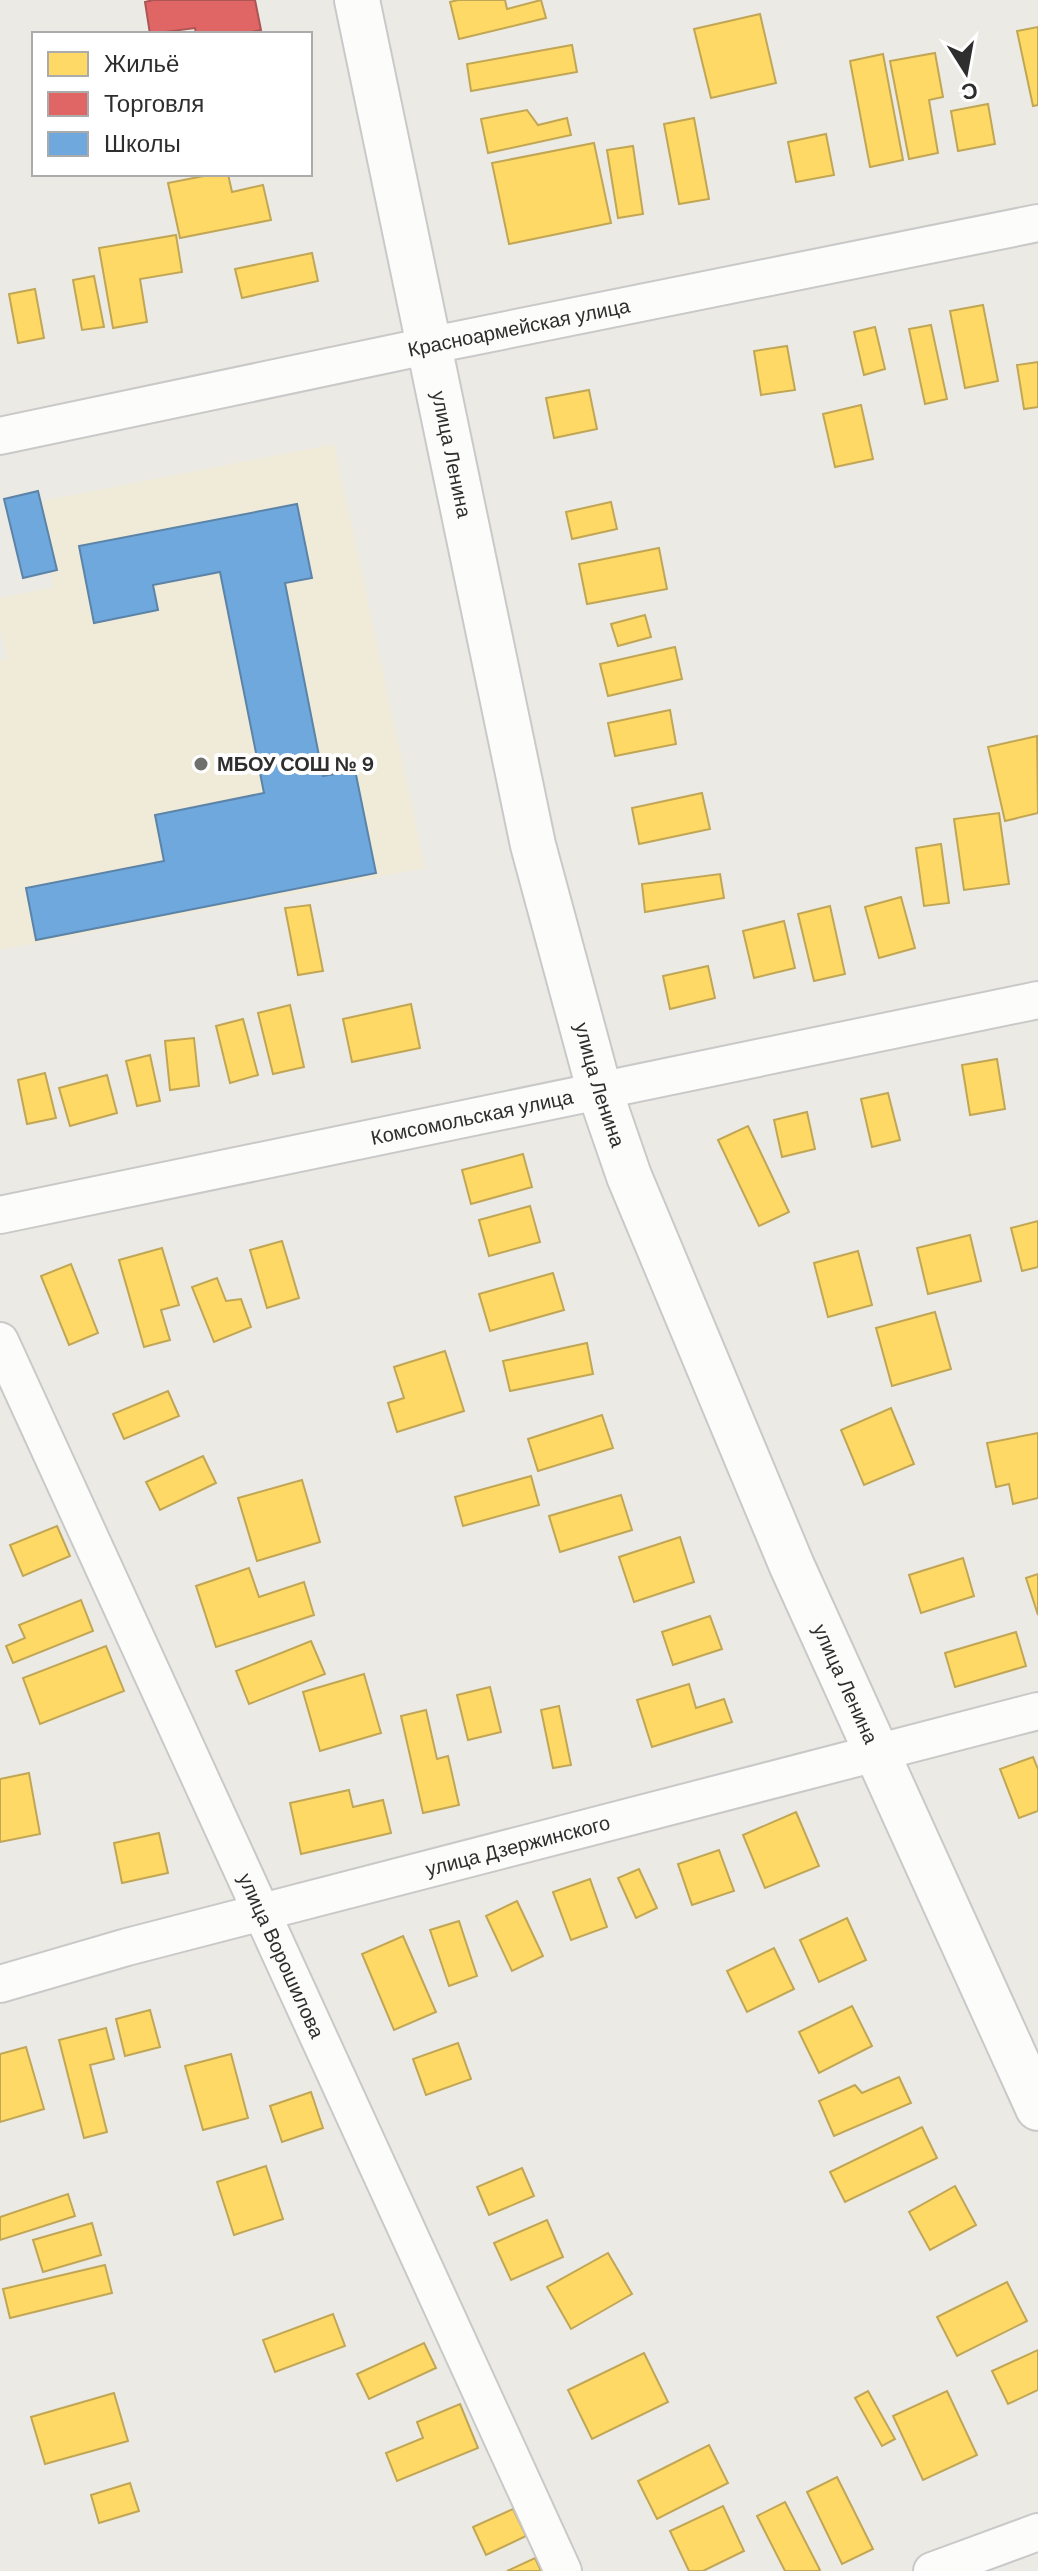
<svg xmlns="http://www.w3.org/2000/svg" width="1038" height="2571" font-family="'DM Sans',sans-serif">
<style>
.education{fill:#efebd8}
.homes{fill:#ffd966;stroke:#c0a655;stroke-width:2}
.shops{fill:#e06666;stroke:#ab5555;stroke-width:2}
.schools{fill:#6fa8dc;stroke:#5c83a8;stroke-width:2}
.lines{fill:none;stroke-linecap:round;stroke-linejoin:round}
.street-casing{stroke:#cac9c9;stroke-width:40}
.secondary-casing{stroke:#cac9c9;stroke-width:48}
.street{stroke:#fcfcfb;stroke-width:36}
.secondary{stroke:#fcfcfb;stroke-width:44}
.poi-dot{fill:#70706e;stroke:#fff;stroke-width:3}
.labels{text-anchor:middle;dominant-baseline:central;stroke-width:8;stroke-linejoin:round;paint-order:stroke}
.street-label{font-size:20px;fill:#2e2e2e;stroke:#fff}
.poi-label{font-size:20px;font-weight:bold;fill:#2e2e2e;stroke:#fff;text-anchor:start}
</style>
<rect width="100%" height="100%" fill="#eceae4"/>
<polygon class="education" points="334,444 425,868 0,950 0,660 7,658 0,629 0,598 54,587 32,503"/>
<g class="homes">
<polygon points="458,0 505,0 507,9 541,0 546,18 459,39 450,2"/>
<polygon points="760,14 776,83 711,98 694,29"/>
<polygon points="1038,27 1038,105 1033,106 1017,31"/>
<polygon points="572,45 577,72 471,91 467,64"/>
<polygon points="935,53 943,97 929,100 938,153 909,159 890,61"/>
<polygon points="883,54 903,160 870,167 850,61"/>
<polygon points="988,104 995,144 958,151 951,111"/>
<polygon points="527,110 538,125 567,118 571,135 488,153 481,119"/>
<polygon points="694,118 709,199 679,204 664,124"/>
<polygon points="826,134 834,175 796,182 788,142"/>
<polygon points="594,143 611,223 509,244 492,163"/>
<polygon points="633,146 643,214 618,218 607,150"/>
<polygon points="214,174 228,174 232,192 263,185 271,220 180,238 168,183"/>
<polygon points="176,235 182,272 140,279 147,322 113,328 99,248"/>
<polygon points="312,253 318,281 242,298 235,269"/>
<polygon points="94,276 104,327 82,330 73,280"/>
<polygon points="35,289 44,338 18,343 9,294"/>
<polygon points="983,305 998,381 965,388 950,311"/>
<polygon points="931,325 947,399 925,404 909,329"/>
<polygon points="875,327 885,369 864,375 854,332"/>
<polygon points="787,346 795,390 761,395 754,351"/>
<polygon points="1038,362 1038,407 1024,409 1017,365"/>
<polygon points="589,390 597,429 554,438 546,398"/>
<polygon points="861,405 873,459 835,467 823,414"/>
<polygon points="611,502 617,529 572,539 566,512"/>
<polygon points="659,548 667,589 587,604 579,564"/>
<polygon points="645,615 651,637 618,646 611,624"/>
<polygon points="675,647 682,679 608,696 600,664"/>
<polygon points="670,710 676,744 615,756 608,723"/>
<polygon points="1037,736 1038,813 1005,821 988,747"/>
<polygon points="702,793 710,829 639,844 632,808"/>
<polygon points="999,813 1009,884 964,890 954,819"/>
<polygon points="941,844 949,903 924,906 916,848"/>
<polygon points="720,874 724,898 645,912 642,884"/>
<polygon points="901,897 915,948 879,958 865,907"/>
<polygon points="310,905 323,971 298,975 285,908"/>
<polygon points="830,906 845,974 814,981 798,914"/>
<polygon points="784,921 795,968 754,978 743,931"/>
<polygon points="708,966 715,998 670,1009 663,976"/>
<polygon points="411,1004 420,1048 352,1062 343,1019"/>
<polygon points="290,1005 304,1067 273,1074 258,1013"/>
<polygon points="243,1019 258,1075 230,1083 216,1026"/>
<polygon points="194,1038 199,1086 170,1090 165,1041"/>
<polygon points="150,1055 160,1101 137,1106 126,1061"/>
<polygon points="997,1059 1005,1109 970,1115 962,1065"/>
<polygon points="45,1073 56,1118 27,1124 18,1080"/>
<polygon points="107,1075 117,1113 70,1126 59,1088"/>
<polygon points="888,1093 900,1140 872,1147 861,1099"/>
<polygon points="807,1112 815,1149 782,1157 774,1120"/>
<polygon points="748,1126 789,1212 759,1226 718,1140"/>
<polygon points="523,1154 532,1187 471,1204 462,1170"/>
<polygon points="530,1206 540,1242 489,1256 479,1220"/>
<polygon points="1038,1221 1038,1267 1022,1271 1011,1228"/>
<polygon points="970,1235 981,1281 928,1294 917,1248"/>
<polygon points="282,1241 299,1298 267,1308 250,1250"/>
<polygon points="162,1248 179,1305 161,1310 170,1340 144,1347 119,1260"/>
<polygon points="858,1251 872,1305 828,1317 814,1263"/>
<polygon points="71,1264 98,1333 69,1345 41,1276"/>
<polygon points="553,1273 564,1310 490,1331 479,1294"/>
<polygon points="217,1278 226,1301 241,1299 251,1327 214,1342 192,1287"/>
<polygon points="935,1312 951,1369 892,1386 876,1328"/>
<polygon points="587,1343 593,1374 510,1391 503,1361"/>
<polygon points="445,1351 464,1411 397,1432 388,1403 404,1398 394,1367"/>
<polygon points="168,1391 179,1416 124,1439 113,1414"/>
<polygon points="891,1408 914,1464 864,1485 841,1430"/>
<polygon points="602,1415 613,1448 538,1471 528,1439"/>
<polygon points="1038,1433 1038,1498 1013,1504 1009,1484 996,1487 987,1443"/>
<polygon points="203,1456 216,1483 160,1510 146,1482"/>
<polygon points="531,1476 539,1505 463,1526 455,1497"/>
<polygon points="302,1480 320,1542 257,1561 238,1498"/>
<polygon points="621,1495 632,1530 560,1552 549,1516"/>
<polygon points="57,1526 70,1556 23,1576 10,1545"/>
<polygon points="680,1537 694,1582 634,1602 619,1557"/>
<polygon points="963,1558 974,1596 921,1613 909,1575"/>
<polygon points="249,1568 259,1597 304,1582 314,1615 216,1647 196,1586"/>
<polygon points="1038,1574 1038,1615 1026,1578"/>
<polygon points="81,1600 93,1631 13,1663 6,1646 25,1638 19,1625"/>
<polygon points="710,1616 722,1649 673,1665 662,1632"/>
<polygon points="1016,1632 1026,1666 955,1687 945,1653"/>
<polygon points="311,1641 325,1674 249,1704 236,1671"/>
<polygon points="106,1646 124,1691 40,1724 23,1678"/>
<polygon points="364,1674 381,1733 320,1751 303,1692"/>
<polygon points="689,1684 696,1708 724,1699 732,1722 652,1747 637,1700"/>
<polygon points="490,1687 501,1732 468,1740 457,1695"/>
<polygon points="559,1706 571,1765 553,1768 541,1710"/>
<polygon points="426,1710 437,1759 448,1756 459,1805 423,1813 401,1716"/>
<polygon points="1033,1757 1038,1769 1038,1811 1019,1818 1000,1769"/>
<polygon points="29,1773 40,1834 0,1842 0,1779"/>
<polygon points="349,1790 353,1807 383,1800 391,1833 301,1854 290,1803"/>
<polygon points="796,1812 819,1866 765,1888 743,1835"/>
<polygon points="159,1833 168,1873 122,1883 114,1843"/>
<polygon points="719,1850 734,1891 692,1905 678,1864"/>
<polygon points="639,1869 657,1908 636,1918 618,1878"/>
<polygon points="590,1879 607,1927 571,1940 553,1892"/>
<polygon points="517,1901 543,1956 512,1971 486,1916"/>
<polygon points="847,1918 866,1960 819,1982 800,1940"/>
<polygon points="459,1921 477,1976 449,1986 430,1930"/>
<polygon points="403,1936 436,2012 394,2030 362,1954"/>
<polygon points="774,1948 794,1989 747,2012 727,1971"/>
<polygon points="852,2006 872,2046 819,2073 799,2032"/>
<polygon points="150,2010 160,2047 125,2056 116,2019"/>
<polygon points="106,2028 114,2059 90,2065 107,2132 84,2138 59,2040"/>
<polygon points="458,2043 471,2079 426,2095 413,2059"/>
<polygon points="26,2047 44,2109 0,2122 0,2054"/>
<polygon points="231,2054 248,2118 203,2130 185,2066"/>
<polygon points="899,2077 911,2103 834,2136 819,2101 855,2085 862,2093"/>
<polygon points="311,2092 323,2128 282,2142 270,2106"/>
<polygon points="922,2127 937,2158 845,2202 830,2172"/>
<polygon points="266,2166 283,2219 234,2235 217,2182"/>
<polygon points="522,2168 534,2196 489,2215 477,2187"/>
<polygon points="955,2186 976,2225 930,2250 909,2212"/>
<polygon points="68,2194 75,2216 0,2240 0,2217"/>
<polygon points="547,2220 563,2257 511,2280 494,2243"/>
<polygon points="92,2223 101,2255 43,2272 33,2240"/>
<polygon points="608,2253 632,2294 571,2329 547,2287"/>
<polygon points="105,2265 112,2293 10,2318 3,2289"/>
<polygon points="1007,2282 1027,2321 957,2356 937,2317"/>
<polygon points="333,2314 345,2346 275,2372 263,2340"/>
<polygon points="424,2343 436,2368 369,2399 357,2374"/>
<polygon points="1038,2350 1038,2390 1008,2404 992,2371"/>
<polygon points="644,2353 668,2402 592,2439 568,2390"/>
<polygon points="868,2391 895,2439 882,2446 855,2398"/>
<polygon points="947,2391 977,2455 923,2480 893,2416"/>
<polygon points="114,2393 128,2441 45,2464 31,2417"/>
<polygon points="460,2404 478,2448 397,2481 386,2453 423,2438 417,2422"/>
<polygon points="709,2445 728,2483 657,2519 638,2481"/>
<polygon points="837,2477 873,2549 842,2564 807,2492"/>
<polygon points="130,2483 139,2511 99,2523 91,2495"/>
<polygon points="785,2502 820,2570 818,2571 785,2571 757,2516"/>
<polygon points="723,2506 744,2551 703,2571 689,2571 670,2531"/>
<polygon points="513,2509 526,2536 486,2555 473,2527"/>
<polygon points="535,2558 541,2571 507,2571"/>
</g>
<polygon class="shops" points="153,0 255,0 261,30 241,34 196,34 195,28 150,34 145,2"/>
<g class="schools">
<polygon points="38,491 57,570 23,578 4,499"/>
<polygon points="297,504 312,578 285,583 323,776 355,770 376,873 36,940 26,888 164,861 155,815 264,793 220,572 153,585 158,610 94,623 79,546"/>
</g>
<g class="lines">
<defs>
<g id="street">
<path id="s1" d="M0 436 427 346 1038 223"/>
<path id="s2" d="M0 1215 1038 1000"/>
<path id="s3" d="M0 1341 563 2571"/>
<path id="s4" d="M0 1984 127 1947 1038 1711"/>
<polyline points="932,2571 1038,2532"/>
</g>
<g id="secondary">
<path id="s5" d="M357 0 533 845 599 1089 629 1176 792 1566 1038 2108"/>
</g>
</defs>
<use href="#street" class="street-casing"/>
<use href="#secondary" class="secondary-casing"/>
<use href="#street" class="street"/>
<use href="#secondary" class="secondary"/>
</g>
<circle class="poi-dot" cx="201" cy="764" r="8"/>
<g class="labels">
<g class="street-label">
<text stroke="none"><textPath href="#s1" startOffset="530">Красноармейская улица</textPath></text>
<text stroke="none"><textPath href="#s5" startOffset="464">улица Ленина</textPath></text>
<text stroke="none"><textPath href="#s5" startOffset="1112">улица Ленина</textPath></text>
<text stroke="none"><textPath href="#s2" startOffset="482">Комсомольская улица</textPath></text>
<text stroke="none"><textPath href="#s5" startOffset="1760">улица Ленина</textPath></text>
<text stroke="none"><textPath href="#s4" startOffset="536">улица Дзержинского</textPath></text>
<text stroke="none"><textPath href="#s3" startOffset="676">улица Ворошилова</textPath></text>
</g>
<g class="poi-label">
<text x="217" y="764">МБОУ СОШ № 9</text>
</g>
</g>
<rect x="32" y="32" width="280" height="144" fill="#ffffff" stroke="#ababab" stroke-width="2"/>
<rect x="48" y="52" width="40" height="24" fill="#ffd966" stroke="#ababab" stroke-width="2"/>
<text x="104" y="72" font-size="24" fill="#2e2e2e">Жильё</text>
<rect x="48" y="92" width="40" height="24" fill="#e06666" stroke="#ababab" stroke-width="2"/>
<text x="104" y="112" font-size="24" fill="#2e2e2e">Торговля</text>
<rect x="48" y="132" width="40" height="24" fill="#6fa8dc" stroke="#ababab" stroke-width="2"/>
<text x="104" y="152" font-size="24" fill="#2e2e2e">Школы</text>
<g transform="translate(966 72) rotate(169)" stroke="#ffffff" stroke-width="6" paint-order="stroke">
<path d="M0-6L14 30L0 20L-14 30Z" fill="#2e2e2e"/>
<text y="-12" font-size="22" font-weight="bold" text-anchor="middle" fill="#2e2e2e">С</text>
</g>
</svg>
